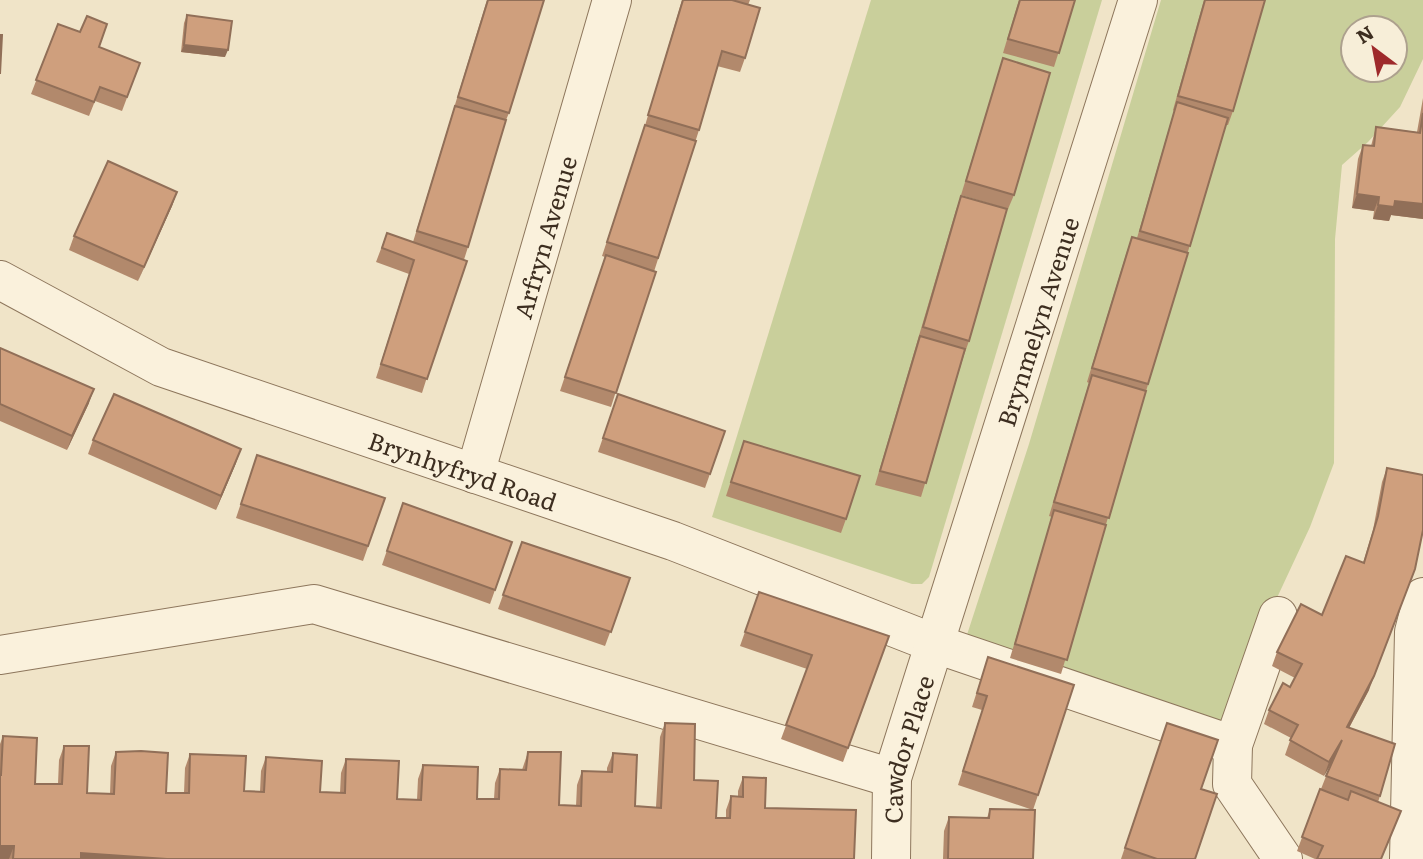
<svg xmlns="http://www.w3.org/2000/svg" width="1423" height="859" font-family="Literata,serif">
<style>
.green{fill:#c9cf9b;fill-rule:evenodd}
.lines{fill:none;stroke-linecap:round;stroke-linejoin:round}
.minor-casing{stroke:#8d765c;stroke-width:40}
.minor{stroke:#faf1dc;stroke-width:38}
.wall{fill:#b2896c}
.shaded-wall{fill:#916f58}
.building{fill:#cf9f7d;stroke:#916f58;stroke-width:2}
.labels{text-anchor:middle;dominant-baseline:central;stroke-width:5;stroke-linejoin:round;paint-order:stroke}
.street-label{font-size:24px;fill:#3d2e20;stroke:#f7eed8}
</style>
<rect width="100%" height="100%" fill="#f0e4c8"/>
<g class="green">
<polygon points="871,0 1102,0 929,577 922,584 912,584 712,517"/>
<path d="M1161 0H1423V59L1400 107 1368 142 1342 165 1335 239 1334 463 1310 527 1248 660 1228 718 1218 724 964 644 1029 444ZM1353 28H1395V70H1353Z"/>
</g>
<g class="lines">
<defs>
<g id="minor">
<path id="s1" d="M0 280 161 367 673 541 936 644 1233 745"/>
<path id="s2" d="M475 474 612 0"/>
<polyline points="1278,616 1233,745 1232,784 1283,859"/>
<polyline points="0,655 314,604 892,778"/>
<path id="s3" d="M891 859 892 778 1138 0"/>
<polyline points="1409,859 1414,632 1423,597"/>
</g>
</defs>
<use href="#minor" class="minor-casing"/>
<use href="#minor" class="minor"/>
</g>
<g class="wall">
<polygon points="487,0 544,0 509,113 503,127 468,247 422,393 376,378 409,274 376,262 387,233 413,242"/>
<polygon points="682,0 750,0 748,5 745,58 740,72 717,66 699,130 611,407 560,391 605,257 602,256 644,129"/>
<polygon points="1019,0 1075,0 1054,67 1003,53"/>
<polygon points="1204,0 1265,0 1233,111 1228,125 1226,125 1061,674 1010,658 1052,517 1049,516 1089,383 1087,382 1127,251 1132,237 1137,238 1174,111 1173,110"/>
<polygon points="187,15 225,57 181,52 184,23"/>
<polygon points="58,24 99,47 140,63 122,111 95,101 89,116 31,94"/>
<polygon points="1003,58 1014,195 1008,209 961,195"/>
<polygon points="1423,98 1423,219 1391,215 1389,221 1373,219 1374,211 1352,208 1358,159 1363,145 1371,146 1376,127 1417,132"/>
<polygon points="177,192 172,206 138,281 69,250 74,236"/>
<polygon points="961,196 969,341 964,355 921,497 875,485 956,210"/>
<polygon points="0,348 89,403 67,450 0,421"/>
<polygon points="618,394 725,431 705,488 598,452"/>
<polygon points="93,440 236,463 216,510 88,454"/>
<polygon points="744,441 846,519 841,533 726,496"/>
<polygon points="257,455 385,498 363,561 236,518"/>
<polygon points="1387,468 1369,690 1349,728 1380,796 1378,802 1382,859 1315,859 1297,851 1320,789 1321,789 1332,761 1324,776 1285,755 1291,738 1264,724 1269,710 1290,687 1295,678 1272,666 1277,652 1322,615 1363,563 1373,530 1382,482"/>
<polygon points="403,503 512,542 490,604 382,565"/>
<polygon points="522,542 630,578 605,646 498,609"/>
<polygon points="759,592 889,636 843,762 781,739 807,669 740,646"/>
<polygon points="988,657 1038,795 1033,810 958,785 982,710 972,707"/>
<polygon points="665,723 694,780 716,818 726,818 726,810 731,796 738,797 738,791 743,777 765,808 854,859 0,859 0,744 3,736 35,784 58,784 59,760 64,746 87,793 110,794 111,766 116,752 166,793 184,793 185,768 190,754 244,791 260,792 261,771 266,757 320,792 340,793 341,773 346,759 397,799 417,800 418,779 423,765 477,799 494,799 495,783 500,769 522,770 528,752 559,805 576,806 577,785 582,771 607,772 607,768 613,753 635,806 656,807 660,737"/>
<polygon points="1167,723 1201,789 1195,859 1121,859"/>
<polygon points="990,809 1033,859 943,859 944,831 949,817 987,818"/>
</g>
<g class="shaded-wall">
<polygon points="184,45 228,50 225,57 181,52"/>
<polygon points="177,192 172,206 138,281 144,267"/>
<polygon points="1357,194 1379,197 1374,211 1352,208"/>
<polygon points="1395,201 1423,204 1423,219 1391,215 1389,221 1373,219 1378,205"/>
<polygon points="94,389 89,403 67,450 72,436"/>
<polygon points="241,449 236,463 216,510 221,496"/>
<polygon points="1415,569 1369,690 1342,741 1347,727"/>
<polygon points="1342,740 1337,754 1324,776 1329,762"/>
<polygon points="0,846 14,846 9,859 0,859"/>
<polygon points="81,853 167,859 79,859"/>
</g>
<g class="building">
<polygon points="488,0 544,0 509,113 458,97"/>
<polygon points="683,0 732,0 760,8 745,58 722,51 699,130 648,115"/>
<polygon points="1020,0 1075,0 1059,53 1008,39"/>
<polygon points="1205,0 1265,0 1233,111 1178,96"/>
<polygon points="187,15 232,21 228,50 184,45"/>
<polygon points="87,16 107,24 99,47 140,63 127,97 100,87 94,102 36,80 58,24 80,32"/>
<polygon points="0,35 2,35 0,74"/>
<polygon points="1003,58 1050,73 1014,195 966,181"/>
<polygon points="1177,102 1228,118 1190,246 1140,231"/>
<polygon points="455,106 506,120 468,247 417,231"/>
<polygon points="1423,113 1423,204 1395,201 1394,207 1378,205 1379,197 1357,194 1363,145 1374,146 1376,127 1420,133"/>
<polygon points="645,125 696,141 658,258 607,242"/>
<polygon points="108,161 177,192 144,267 74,236"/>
<polygon points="961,196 1007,209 969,341 923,327"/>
<polygon points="387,233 467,261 427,379 381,364 414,260 382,248"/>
<polygon points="1132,237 1188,253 1148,384 1092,368"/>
<polygon points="606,255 656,272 616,393 565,377"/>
<polygon points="920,336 965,349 926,483 880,471"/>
<polygon points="0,348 94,389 72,436 0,404"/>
<polygon points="1092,375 1146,391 1109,518 1054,502"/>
<polygon points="114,394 241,449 221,496 93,440"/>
<polygon points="618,394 725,431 710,474 603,438"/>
<polygon points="744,441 860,476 846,519 731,482"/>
<polygon points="257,455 385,498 368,546 241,504"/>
<polygon points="1387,468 1423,475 1423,530 1415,569 1374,676 1347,727 1395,744 1380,796 1326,776 1342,740 1329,762 1290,740 1298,725 1269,710 1283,683 1290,687 1302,664 1277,652 1301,604 1322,615 1346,556 1364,563 1378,516"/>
<polygon points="403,503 512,542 495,590 387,551"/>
<polygon points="1054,510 1106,525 1067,660 1015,644"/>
<polygon points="522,542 630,578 611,632 503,595"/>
<polygon points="759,592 889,636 848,748 786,725 812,655 745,632"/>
<polygon points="988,657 1074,685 1038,795 963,771 987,696 977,693"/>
<polygon points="665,723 695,724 694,780 718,781 716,818 730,818 731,796 743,797 743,777 766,778 765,808 856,810 854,859 167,859 81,853 81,859 13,859 14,846 0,846 0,775 1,775 3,736 37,738 35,784 62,784 64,746 89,746 87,793 114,794 116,752 141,751 168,753 166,793 189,793 190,754 246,756 244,791 264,792 266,757 322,761 320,792 345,793 346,759 399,761 397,799 421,800 423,765 478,767 477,799 499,799 500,769 526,770 528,752 561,752 559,805 581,806 582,771 612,772 613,753 637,755 635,806 661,808"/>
<polygon points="1167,723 1218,740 1201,789 1217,794 1195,859 1157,859 1125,848"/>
<polygon points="1320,789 1348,800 1351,791 1401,811 1381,859 1317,859 1323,846 1302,837"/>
<polygon points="990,809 1035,810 1033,859 948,859 949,817 989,818"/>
</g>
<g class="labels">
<g class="street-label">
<text stroke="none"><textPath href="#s2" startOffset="247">Arfryn Avenue</textPath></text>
<text stroke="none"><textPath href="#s3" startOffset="560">Brynmelyn Avenue</textPath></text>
<text stroke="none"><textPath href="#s1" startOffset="502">Brynhyfryd Road</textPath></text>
<text stroke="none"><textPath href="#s3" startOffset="112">Cawdor Place</textPath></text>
</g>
</g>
<g transform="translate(1374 49) rotate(328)"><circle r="33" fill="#f7eed8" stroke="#ada18e" stroke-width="2"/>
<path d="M0-5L12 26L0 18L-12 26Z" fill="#9e2a2b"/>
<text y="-10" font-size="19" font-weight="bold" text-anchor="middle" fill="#3d2e20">N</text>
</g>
</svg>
